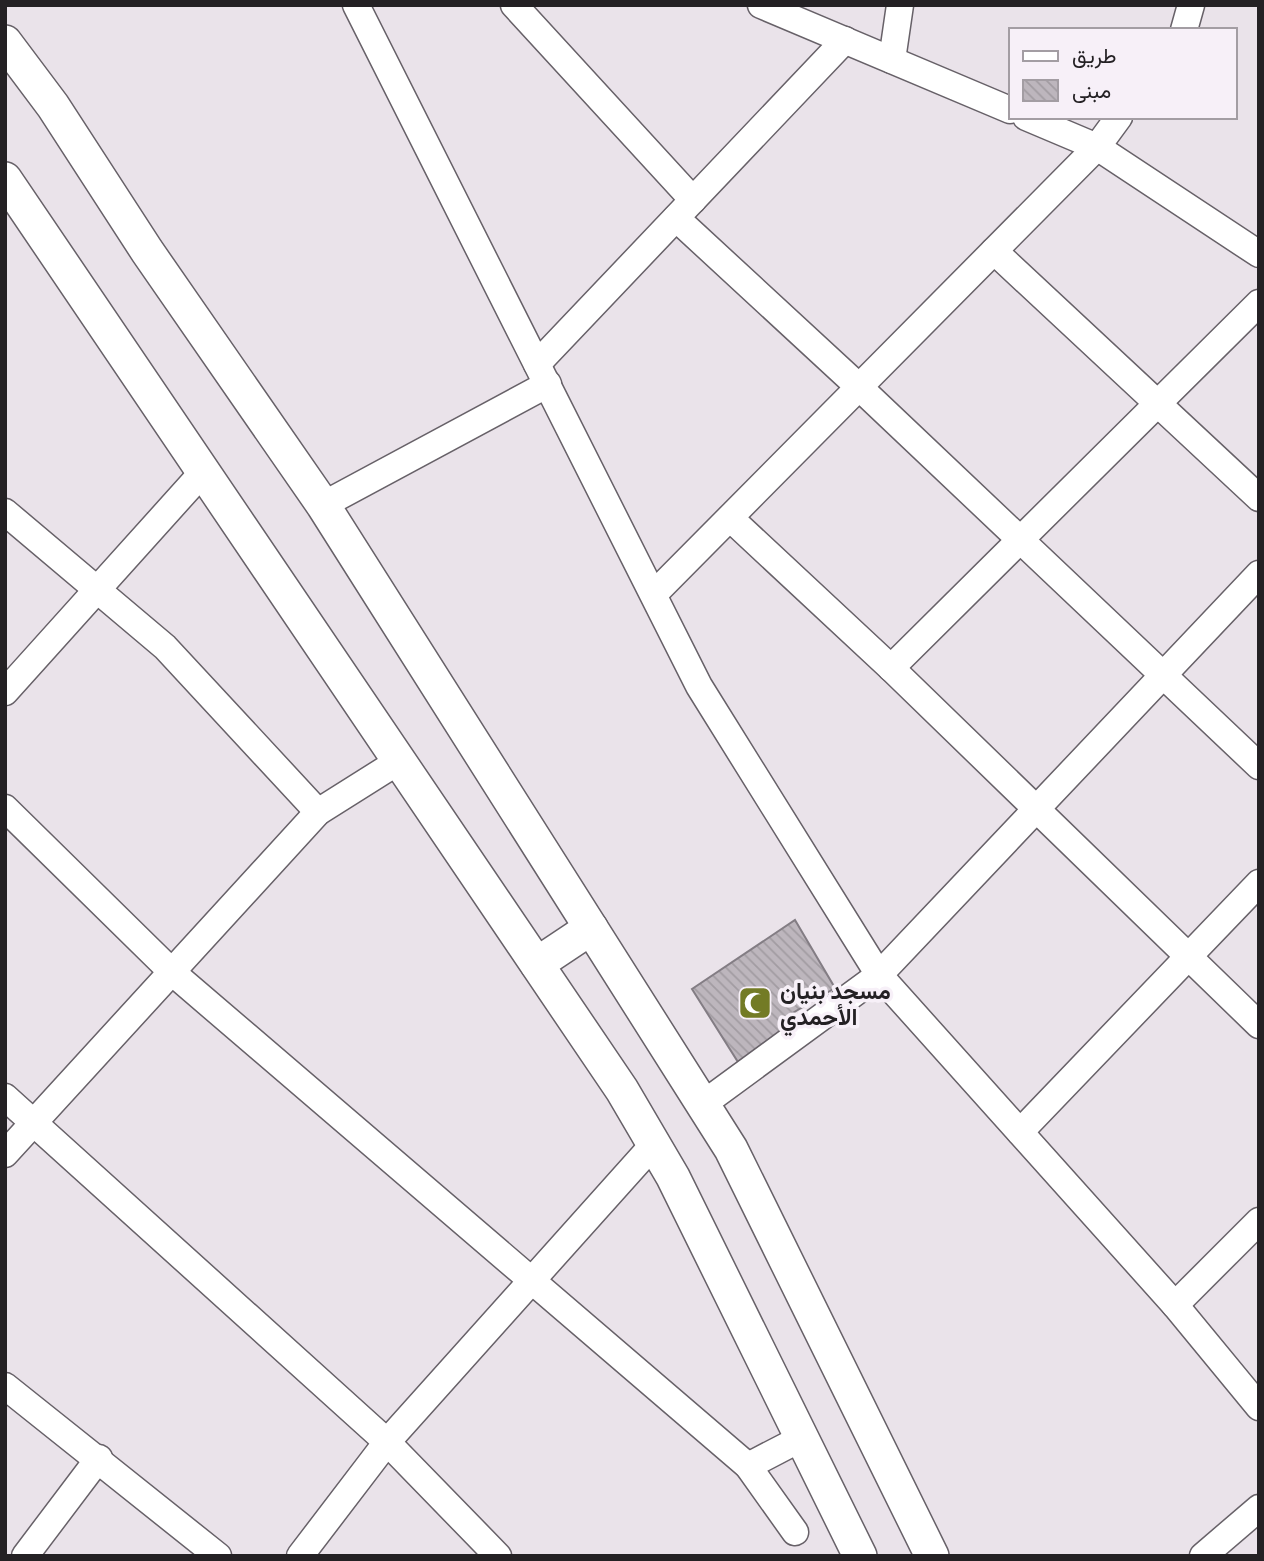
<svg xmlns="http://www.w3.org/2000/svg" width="1264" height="1561" font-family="'Public Sans',Vazirmatn,sans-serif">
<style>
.building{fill:url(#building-back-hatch);stroke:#837d84;stroke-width:2}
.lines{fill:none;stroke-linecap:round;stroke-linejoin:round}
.minor-casing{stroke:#676168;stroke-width:29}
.tertiary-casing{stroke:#676168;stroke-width:36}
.minor{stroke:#fff;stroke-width:26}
.tertiary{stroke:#fff;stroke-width:33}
.labels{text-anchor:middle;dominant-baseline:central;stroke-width:7;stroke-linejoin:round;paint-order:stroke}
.poi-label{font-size:23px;font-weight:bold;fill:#242124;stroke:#f7f0f8;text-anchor:start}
</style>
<defs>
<pattern id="building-back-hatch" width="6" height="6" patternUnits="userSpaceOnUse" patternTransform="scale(1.75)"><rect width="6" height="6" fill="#bdb6bd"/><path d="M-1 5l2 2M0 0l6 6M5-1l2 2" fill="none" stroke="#a29ca2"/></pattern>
</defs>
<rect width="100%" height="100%" fill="#eae3ea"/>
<polygon class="building" points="795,920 835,988 786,1017 790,1028 738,1062 692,989"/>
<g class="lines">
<defs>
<g id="minor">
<polyline points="356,5 699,686 879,975 1175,1305 1259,1407"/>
<polyline points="514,5 693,200"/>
<polyline points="761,5 1010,110"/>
<polyline points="1184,30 1191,5"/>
<polyline points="892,60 900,5"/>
<polyline points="1026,117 1097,147 1259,254"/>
<polyline points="676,218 859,387 1259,766"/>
<polyline points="994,251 1259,498"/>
<polyline points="537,364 845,40"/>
<polyline points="323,505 548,384"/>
<polyline points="5,512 165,647 318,812"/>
<polyline points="730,518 891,668 1259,1025"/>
<polyline points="654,594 1097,147 1119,117"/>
<polyline points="891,668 1259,303"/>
<polyline points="5,692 203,472"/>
<polyline points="5,808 173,973 748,1466 795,1532"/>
<polyline points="5,1097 387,1442 498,1556"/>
<polyline points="703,1104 879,975 1259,574"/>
<polyline points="1020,1132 1259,883"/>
<polyline points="5,1154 318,812 399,761"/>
<polyline points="1175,1305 1259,1221"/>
<polyline points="5,1386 218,1556"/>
<polyline points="748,1466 800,1439"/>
<polyline points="25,1556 99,1458"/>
<polyline points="300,1556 387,1442 654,1144"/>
<polyline points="1203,1556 1259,1508"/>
</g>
<g id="tertiary">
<polyline points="5,42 53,106 147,251 323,505 731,1149 932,1556"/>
<polyline points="5,179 622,1090 673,1177 860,1556"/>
<polyline points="537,964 591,928"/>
</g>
</defs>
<use href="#minor" class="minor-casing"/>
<use href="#tertiary" class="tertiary-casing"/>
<use href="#minor" class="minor"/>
<use href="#tertiary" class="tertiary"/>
</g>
<defs>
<symbol id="mosque-square" viewBox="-11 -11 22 22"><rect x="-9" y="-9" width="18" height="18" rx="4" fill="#737b25" stroke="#f7f0f8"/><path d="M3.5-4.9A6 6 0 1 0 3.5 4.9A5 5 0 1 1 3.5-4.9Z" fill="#fff"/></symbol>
</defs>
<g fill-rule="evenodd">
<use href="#mosque-square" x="736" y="984" width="38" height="38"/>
</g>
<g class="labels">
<g class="poi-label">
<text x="780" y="990">مسجد بنيان<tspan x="780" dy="26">الأحمدي</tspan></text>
</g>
</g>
<rect width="1264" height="1561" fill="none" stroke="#242124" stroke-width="14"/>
<rect x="1009" y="28" width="228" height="91" fill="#f7f0f8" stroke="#a39da3" stroke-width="2"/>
<rect x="1023" y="51" width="35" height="10" fill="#ffffff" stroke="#a39da3" stroke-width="2"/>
<text x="1072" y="63" font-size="21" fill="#242124">طريق</text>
<rect x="1023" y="80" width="35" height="21" fill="url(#building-back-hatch)" stroke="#a39da3" stroke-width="2"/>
<text x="1072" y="98" font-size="21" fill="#242124">مبنى</text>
</svg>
